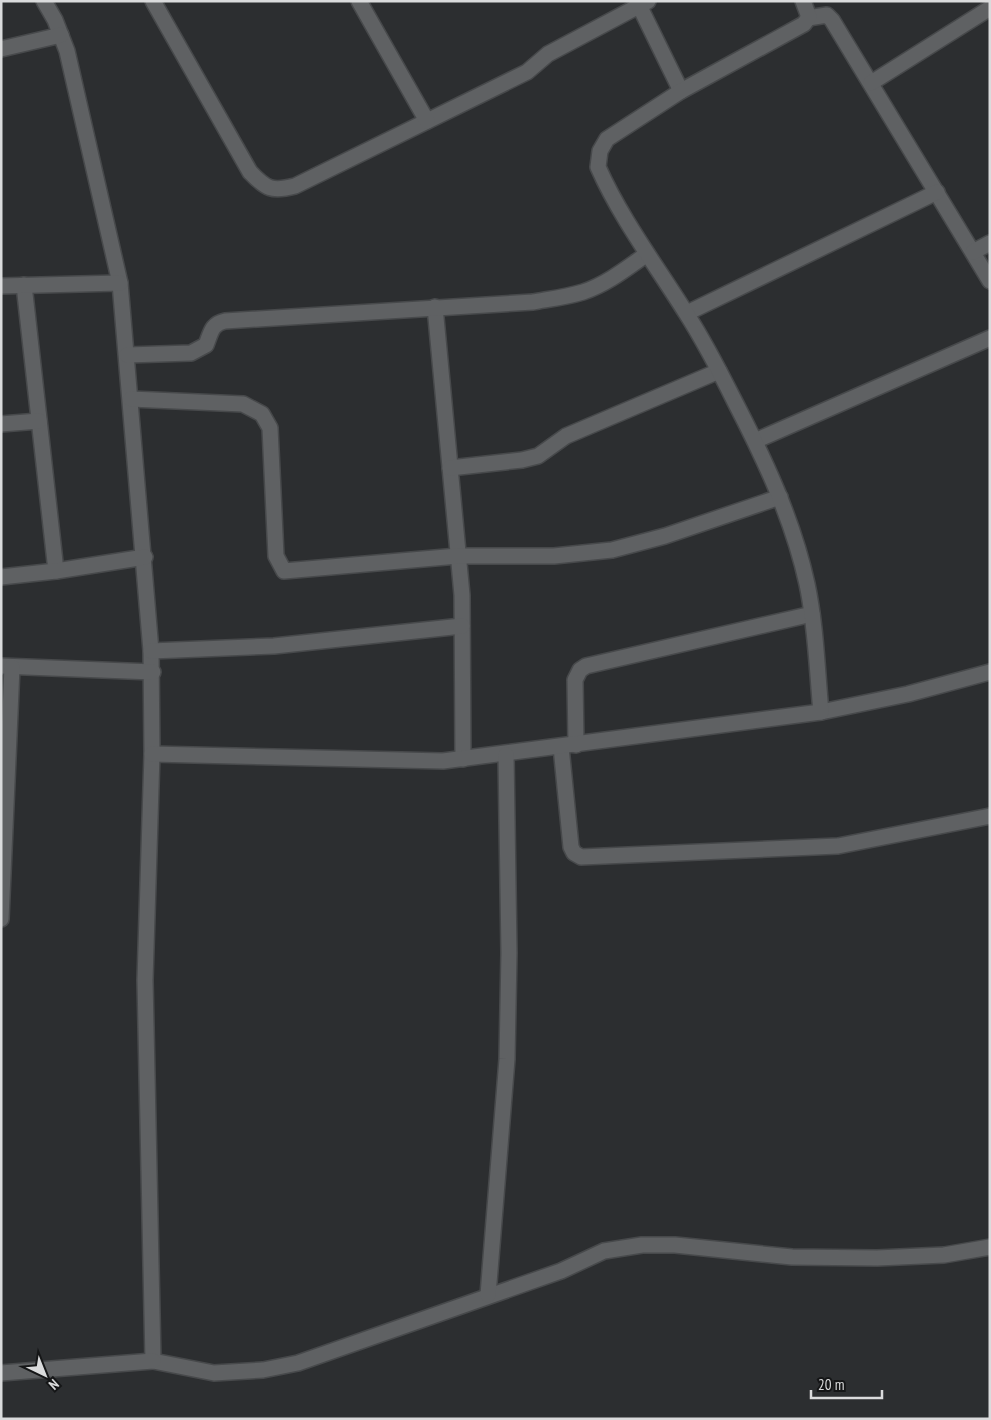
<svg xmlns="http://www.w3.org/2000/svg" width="991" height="1420" font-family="'PT Sans Narrow',sans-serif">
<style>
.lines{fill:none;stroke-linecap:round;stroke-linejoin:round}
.street-casing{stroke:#47494b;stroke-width:18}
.street{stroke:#5f6163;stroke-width:15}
</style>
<rect width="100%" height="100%" fill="#2c2e30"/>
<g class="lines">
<defs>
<g id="street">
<polyline points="44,1 55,20 67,51 120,283 151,651 152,754 145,980 153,1361 214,1373 263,1370 298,1363 561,1271 604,1251 642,1245 675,1245 792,1257 877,1258 944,1255 990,1247"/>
<path d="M153 1 250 172C266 189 272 192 295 186L527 72 548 54 648 1"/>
<polyline points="359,1 427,121"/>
<polyline points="637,1 681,91"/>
<polyline points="808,18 827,15 832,20 990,281"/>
<polyline points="1,49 61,35"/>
<polyline points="871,83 990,8"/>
<polyline points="973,252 990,243"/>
<polyline points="24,285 56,571"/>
<polyline points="1,286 120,283"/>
<polyline points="435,307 462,595 463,759"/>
<polyline points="687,313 937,192"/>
<path d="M127 355 191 353 206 345C211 333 211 324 225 321L533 302C550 299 567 297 583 292 607 284 627 268 647 254"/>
<polyline points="131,399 243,404 262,414 270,428 276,556 284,571 458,556 554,556 612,550 665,536 780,497"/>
<polyline points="1,424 39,421"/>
<polyline points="755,441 990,338"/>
<polyline points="450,468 522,460 538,456 566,436 719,371"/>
<polyline points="1,577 56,571 145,557"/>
<polyline points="151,651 274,646 462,626"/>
<polyline points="1,666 153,672"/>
<polyline points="821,712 908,694 990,672"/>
<polyline points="576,745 575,680 580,670 586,666 812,614"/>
<polyline points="561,747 571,847 574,853 581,857 838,846 990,816"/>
<path d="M152 754 443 761 821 712C817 670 816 626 807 584 793 520 765 460 735 402 720 372 704 341 686 313 656 265 621 219 598 167L600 151 607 139 681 91 804 24 809 17 803 1"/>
<polyline points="1,919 12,667"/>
<polyline points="488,1295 507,1059 509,953 506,755"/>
<polyline points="1,1373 153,1361"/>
</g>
</defs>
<use href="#street" class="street-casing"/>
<use href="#street" class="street"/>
</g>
<rect width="991" height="1420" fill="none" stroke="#dadbdc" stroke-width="5"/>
<g transform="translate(45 1375) rotate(137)" stroke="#151617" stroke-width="4" paint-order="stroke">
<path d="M0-4L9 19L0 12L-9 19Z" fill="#dadbdc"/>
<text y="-8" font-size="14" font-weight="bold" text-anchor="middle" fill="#dadbdc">N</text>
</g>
<path d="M811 1390v8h71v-8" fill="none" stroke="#dadbdc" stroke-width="2.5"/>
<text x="818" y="1390" font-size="15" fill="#dadbdc" stroke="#151617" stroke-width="4" paint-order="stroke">20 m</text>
</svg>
